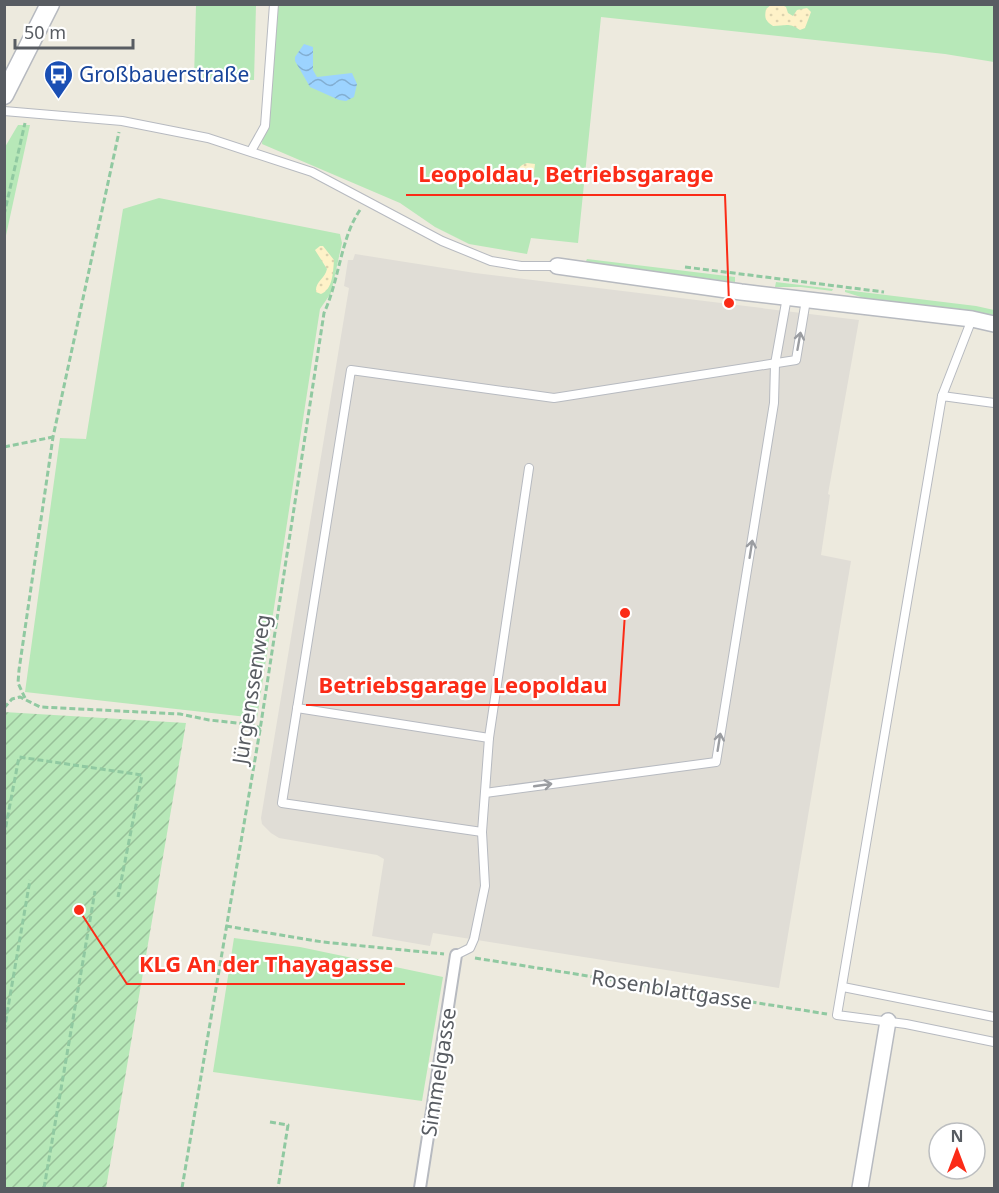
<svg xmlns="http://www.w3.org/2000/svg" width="999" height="1193" font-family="'Noto Sans',sans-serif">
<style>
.industrial{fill:#e0ddd6}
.grass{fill:#b7e8b8}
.sand{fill:url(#sand-dots)}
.garden{fill:url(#garden-furrows)}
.water{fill:url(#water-waves)}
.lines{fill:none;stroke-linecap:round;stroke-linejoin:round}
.service-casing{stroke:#b7bac0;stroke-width:10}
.pedestrian-casing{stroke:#b7bac0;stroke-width:14}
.minor-casing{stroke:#b7bac0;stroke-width:18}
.tertiary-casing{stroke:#b7bac0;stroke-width:21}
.path{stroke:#90c9a1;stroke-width:3;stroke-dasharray:6 3;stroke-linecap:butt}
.service{stroke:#fff;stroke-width:8}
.pedestrian{stroke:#fff;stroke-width:10}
.minor{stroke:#fff;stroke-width:15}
.tertiary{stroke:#fff;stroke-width:18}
.oneway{stroke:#9b9da1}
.labels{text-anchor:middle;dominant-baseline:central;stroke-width:4.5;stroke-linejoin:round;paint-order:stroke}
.transit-label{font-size:21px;fill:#164399;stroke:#fff;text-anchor:start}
.street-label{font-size:21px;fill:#585c62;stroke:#fff}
.leader{fill:none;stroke:#fb2b17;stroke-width:2}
.callout-dot{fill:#fb2b17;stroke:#fff;stroke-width:2}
.callout-label{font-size:22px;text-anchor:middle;font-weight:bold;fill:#fb2b17;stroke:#fff;stroke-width:4.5;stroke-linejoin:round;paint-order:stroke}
</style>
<defs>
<pattern id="sand-dots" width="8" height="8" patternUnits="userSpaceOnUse" patternTransform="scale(1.5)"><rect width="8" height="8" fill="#fef2c8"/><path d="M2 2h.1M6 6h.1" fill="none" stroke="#dcd2ae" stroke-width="1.8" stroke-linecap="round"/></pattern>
<pattern id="garden-furrows" width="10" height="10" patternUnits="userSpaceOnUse" patternTransform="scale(1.5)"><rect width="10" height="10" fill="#b7e8b8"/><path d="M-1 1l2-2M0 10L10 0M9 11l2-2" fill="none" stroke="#98bf99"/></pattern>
<pattern id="water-waves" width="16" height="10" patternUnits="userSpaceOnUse" patternTransform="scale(1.5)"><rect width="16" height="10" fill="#9cd3ff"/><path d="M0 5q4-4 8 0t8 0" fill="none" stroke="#82aed2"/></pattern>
</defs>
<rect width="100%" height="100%" fill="#edeade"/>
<polygon class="industrial" points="355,254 475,273 859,320 828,494 830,495 821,555 851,561 779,988 433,933 430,946 372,936 384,859 377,855 279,838 271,833 262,824 261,818 349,288 344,286 348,260 353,260"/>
<g class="grass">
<polygon points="196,5 256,5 254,80 194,79"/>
<polygon points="271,5 994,5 994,62 945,54 601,17 578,243 531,238 527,254 469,244 435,227 400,203 262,144"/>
<polygon points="18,125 30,125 5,240 5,147"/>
<polygon points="159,198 340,234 342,243 331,293 320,309 257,718 25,692 60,438 86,439 123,209"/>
<polygon points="587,259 735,277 735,282 590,265 586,261"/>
<polygon points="776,282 833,289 832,291 801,287 775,287"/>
<polygon points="845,290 976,306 994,310 994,316 864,298 845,292"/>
<polygon points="234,938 300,947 443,977 422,1101 213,1072"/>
</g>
<g class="sand">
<path d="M771 5H782L786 7 788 13 793 16 797 10 807 8 811 12 805 28 800 30C789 22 785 26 773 26 766 21 764 19 766 9Z"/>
<path d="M527 163 535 164 534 172 521 179 517 178C517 170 519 165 527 163Z"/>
<path d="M320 246H323L334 260C333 273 333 289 321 294L316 292C315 281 325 279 327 269L315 250Z"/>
</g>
<polygon class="garden" points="4,712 186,723 106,1188 5,1188"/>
<polygon class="water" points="304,44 313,47 313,70 317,77 352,73 357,84 354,97 346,101 339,100 310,87 295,61 295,57"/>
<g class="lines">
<defs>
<g id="service">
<polyline points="4,111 122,121 208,138 312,172 442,241 491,261 521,266 557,266"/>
<polyline points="251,151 265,126 274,4"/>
<polyline points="942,396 972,319"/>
<polyline points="994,403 942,396 837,1015 906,1024 994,1042"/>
<polyline points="297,708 489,738"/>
<polyline points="485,793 716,762 774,403 775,364 787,297"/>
<polyline points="482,832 282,803 351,370 554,398 796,360 806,300"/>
<polyline points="456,955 470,948 474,939 485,886 482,832 489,738 529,468"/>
<polyline points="843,987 994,1017"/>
</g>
<polyline id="pedestrian" points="420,1188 456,955"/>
<g id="minor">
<polyline points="557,266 741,292 972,319 994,324"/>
<polyline points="860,1188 888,1021"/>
</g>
<polyline id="tertiary" points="4,95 50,4"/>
</defs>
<use href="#service" class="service-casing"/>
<use href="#pedestrian" class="pedestrian-casing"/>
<use href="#minor" class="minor-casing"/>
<use href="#tertiary" class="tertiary-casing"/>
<g class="path">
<polyline points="4,215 25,123"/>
<polyline points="685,267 884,292"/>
<polyline points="4,447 53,437"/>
<polyline points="25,698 18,683 19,670 53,437 119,132"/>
<polyline points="4,708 12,699 20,697 40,707 180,714 209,720 256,725 260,730"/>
<polyline points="4,836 19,757 142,775 118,897"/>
<polyline points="226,926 323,942 444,954"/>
<polyline points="475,958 827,1014"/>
<polyline points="4,1031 30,880"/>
<polyline points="270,1122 288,1125 278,1188"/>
<polyline points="44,1188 95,891"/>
<path d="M182 1188 260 730 324 313C339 281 341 237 360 210"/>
</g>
<use href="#service" class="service"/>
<use href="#pedestrian" class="pedestrian"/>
<use href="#minor" class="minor"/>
<use href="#tertiary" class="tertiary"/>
</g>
<defs><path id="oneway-shaft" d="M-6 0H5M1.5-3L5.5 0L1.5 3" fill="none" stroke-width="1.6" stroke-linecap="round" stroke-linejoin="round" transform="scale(1.5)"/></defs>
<g class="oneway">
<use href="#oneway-shaft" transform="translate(799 341) rotate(-80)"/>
<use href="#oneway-shaft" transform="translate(751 549) rotate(-81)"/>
<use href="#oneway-shaft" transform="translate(719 742) rotate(-81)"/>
<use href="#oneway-shaft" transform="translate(543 785) rotate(-8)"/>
</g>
<defs>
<symbol id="bus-pin" viewBox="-11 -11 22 30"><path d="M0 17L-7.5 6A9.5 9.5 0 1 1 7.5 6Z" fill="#1a4fb4" stroke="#fff"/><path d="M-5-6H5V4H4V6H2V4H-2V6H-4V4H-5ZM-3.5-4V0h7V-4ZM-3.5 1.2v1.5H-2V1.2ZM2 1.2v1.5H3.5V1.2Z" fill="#fff"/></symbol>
</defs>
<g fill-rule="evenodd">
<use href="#bus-pin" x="42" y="58" width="33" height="45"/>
</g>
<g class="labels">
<g class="transit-label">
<text x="79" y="74">Großbauerstraße</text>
</g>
<g class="street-label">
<text transform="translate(251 689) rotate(-81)">Jürgenssenweg</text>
<text transform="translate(672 989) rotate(9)">Rosenblattgasse</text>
<text transform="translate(438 1072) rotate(-81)">Simmelgasse</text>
</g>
</g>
<path class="leader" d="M729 303L725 195H406M625 613L619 705H306M79 910L127 984H405"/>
<g class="callout-dot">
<circle cx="729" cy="303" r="6"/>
<circle cx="625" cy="613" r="6"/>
<circle cx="79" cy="910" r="6"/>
</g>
<g class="callout-label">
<text x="566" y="182">Leopoldau, Betriebsgarage</text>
<text x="463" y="693">Betriebsgarage Leopoldau</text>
<text x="266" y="972">KLG An der Thayagasse</text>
</g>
<rect width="999" height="1193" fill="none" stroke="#585c62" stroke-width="12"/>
<g transform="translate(957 1151)"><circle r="28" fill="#ffffff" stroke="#bcbec0" stroke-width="1.5"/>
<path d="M0-4.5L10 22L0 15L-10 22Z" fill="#fb2b17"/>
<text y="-9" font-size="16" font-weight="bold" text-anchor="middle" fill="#585c62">N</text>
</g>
<path d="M15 39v9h118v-9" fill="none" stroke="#585c62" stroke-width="3"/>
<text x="24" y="39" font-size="18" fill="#585c62" stroke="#ffffff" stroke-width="4.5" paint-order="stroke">50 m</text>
</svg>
